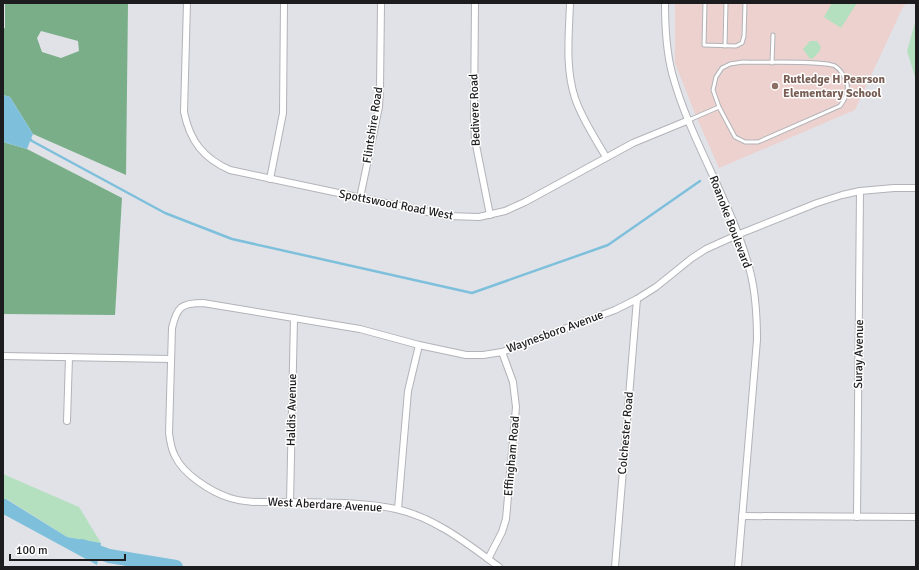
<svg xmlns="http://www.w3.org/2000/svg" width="919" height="570" font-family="Signika,sans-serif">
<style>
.education{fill:#ecd1ce}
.green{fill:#b4e0c0}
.forest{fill:#79ae89;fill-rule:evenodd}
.water{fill:#7ec0dc}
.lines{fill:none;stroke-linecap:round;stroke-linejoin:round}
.stream{stroke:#7ec0dc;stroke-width:2.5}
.river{stroke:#7ec0dc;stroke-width:14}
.service-casing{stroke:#b2b3b8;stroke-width:5}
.minor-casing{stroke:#b2b3b8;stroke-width:8}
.service{stroke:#fff;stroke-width:3}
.minor{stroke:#fff;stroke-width:6}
.education-dot{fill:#8d6e63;stroke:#fff;stroke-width:1.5}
.labels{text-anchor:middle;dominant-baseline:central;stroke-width:3;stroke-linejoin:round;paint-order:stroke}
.education-label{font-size:12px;font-weight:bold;fill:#785e54;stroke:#fff;text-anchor:start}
.street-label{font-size:12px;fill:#1c1c1e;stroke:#fff}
</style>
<rect width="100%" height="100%" fill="#e1e2e7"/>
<polygon class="education" points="675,3 907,3 903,7 855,110 719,168 696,116 675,63"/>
<g class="green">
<polygon points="832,3 857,3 841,28 824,17"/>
<polygon points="916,19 916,80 907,51"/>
<polygon points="810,41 817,41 821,47 819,52 812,59 810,59 803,49"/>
<polygon points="3,474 79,507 101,543 67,537 7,499 3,499"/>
</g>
<g class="forest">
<path d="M5 3H128L126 175 33 134 10 97 3 95V29L5 28ZM41 31 78 41 79 51 61 58 42 52 37 38Z"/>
<polygon points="3,142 27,149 122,198 115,315 3,314"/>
</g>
<g class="water">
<polygon points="3,95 10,97 33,134 27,149 3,142"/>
<polygon points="3,499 6,499 67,537 101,543 97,565 3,514"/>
</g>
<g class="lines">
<polyline class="stream" points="29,138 32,141 165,213 232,239 472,293 608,245 700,181"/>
<polyline class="river" points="82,546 109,556 176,567"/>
<defs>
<g id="service">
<polyline points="705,3 704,45 736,46 742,43 744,36 745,3"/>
<polyline points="725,46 726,3"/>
<path d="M743 62C760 63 823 60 835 66 840 69 844 76 846 81 850 90 846 98 840 106L758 142H745L735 137 719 107 713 90 716 77 722 68 730 64Z"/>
<polyline points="772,63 773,35"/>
<polyline points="689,120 719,107"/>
</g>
<g id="minor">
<path d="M187 3 184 112C190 141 203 158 230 170L447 216 479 217 505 211 525 202 633 143 689 120"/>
<polyline points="475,3 474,118 475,140 490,215"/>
<path d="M570 3C569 34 565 68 575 98 582 119 595 138 606 157"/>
<path d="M665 3C665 26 666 50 672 73 690 141 732 202 750 271 756 294 757 317 757 340L738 567"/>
<polyline points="270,179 283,113 284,3"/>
<polyline points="360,198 379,107 380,89 381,3"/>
<polyline points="3,356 171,359"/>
<polyline points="67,421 69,357"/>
<polyline points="290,503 294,318"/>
<polyline points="398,509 408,391 419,345"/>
<polyline points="742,516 916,517"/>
<polyline points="857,517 860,191"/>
<polyline points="488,559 502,532 506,519 516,407 513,382 502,352"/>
<path d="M499 567C468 544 434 517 396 509 359 501 319 503 281 502 264 502 246 503 230 498 211 492 183 474 175 456 171 449 170 441 169 433L172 328C177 307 181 303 203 303L360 329 419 345 466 355H483L502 352 615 310 637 299 656 287 692 258 706 249 737 235 817 203 842 195 860 191 894 188H916"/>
<polyline points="615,567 637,299"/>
</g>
</defs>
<use href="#service" class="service-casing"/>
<use href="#minor" class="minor-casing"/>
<use href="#service" class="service"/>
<use href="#minor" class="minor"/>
</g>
<circle class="education-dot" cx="775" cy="86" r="4"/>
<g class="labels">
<g class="education-label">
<text x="783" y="79">Rutledge H Pearson<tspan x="783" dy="14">Elementary School</tspan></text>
</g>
<g class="street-label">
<text transform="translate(475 110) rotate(-92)">Bedivere Road</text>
<text transform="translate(373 125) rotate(-81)">Flintshire Road</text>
<text transform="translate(396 205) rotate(11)">Spottswood Road West</text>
<text transform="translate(730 222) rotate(69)">Roanoke Boulevard</text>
<text transform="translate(555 332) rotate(-20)">Waynesboro Avenue</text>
<text transform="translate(859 354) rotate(-89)">Suray Avenue</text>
<text transform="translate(292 410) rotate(-89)">Haldis Avenue</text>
<text transform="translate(626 433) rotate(-85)">Colchester Road</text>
<text transform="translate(512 456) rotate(-85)">Effingham Road</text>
<text transform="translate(325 505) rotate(3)">West Aberdare Avenue</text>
</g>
</g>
<rect width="919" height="570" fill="none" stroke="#1c1c1e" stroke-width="8"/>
<path d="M10 554v6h115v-6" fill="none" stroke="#1c1c1e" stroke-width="2"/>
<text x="16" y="554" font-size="12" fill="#1c1c1e" stroke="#ffffff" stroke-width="3" paint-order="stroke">100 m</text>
</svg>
